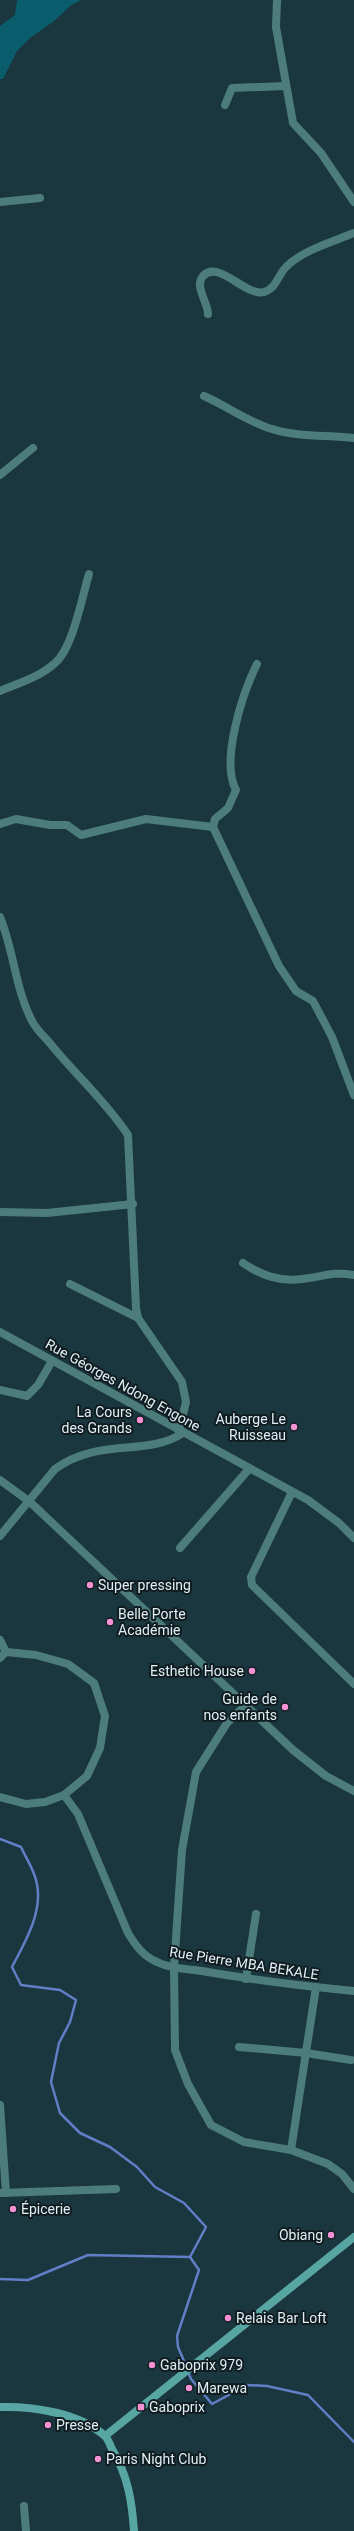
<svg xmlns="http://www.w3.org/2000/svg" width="354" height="2531" font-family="Roboto,sans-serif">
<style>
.green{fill:#095d6d}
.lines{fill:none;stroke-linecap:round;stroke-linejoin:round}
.stream{stroke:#617ec6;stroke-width:2.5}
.minor{stroke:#4d7d7a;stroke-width:8}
.secondary{stroke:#57a6a3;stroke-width:8}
.poi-dot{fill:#f491d3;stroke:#101c20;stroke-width:1.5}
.labels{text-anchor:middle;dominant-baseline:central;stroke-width:4;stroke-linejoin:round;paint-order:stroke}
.street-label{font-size:14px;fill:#dfeff4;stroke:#101c20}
.poi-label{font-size:14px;fill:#dfeff4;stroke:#101c20;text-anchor:start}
</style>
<rect width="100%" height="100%" fill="#1a373f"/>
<polygon class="green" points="17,0 81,0 70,6 54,21 30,38 17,51 3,79 0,79 0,26 15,15"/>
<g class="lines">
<g class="stream">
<path d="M0 1839 21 1847C25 1856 31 1865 34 1874 47 1906 26 1940 12 1967L21 1985 60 1990 76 2000 70 2022 59 2043 51 2082 60 2113 80 2133 110 2147 137 2167 155 2187 184 2203 206 2227 190 2257 88 2255 28 2280 0 2279"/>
<polyline points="187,2368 178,2347 177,2336 199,2270 190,2257"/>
<polyline points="188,2372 191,2379 212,2404 247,2385 267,2386 308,2395 354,2442"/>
</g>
<g class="minor">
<polyline points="277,0 276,27 293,123 321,153 354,202"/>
<polyline points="225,105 232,88 286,86"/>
<polyline points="0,202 40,198"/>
<path d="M208 314C208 302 194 287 203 276 218 259 246 297 264 292 276 289 278 275 286 267 303 250 332 242 354 233"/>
<path d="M204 396C227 406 248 422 272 429 296 437 329 435 354 438"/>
<polyline points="0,475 33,448"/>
<path d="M257 664C243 692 220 761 236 790L228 808 215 819 213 827 279 966 296 991 313 1001 332 1037 354 1095"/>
<path d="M0 691C19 683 40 677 55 663 73 648 82 597 89 574"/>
<polyline points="0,824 16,819 50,825 67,825 81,835 146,819 213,827"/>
<path d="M0 917C14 951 15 988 32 1021 37 1031 47 1039 53 1047 78 1077 107 1103 128 1135L136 1308 138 1318 182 1382 186 1402 179 1431"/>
<polyline points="0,1212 47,1213 133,1204"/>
<path d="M243 1263C261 1275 279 1282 302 1279 323 1277 331 1271 354 1275"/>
<polyline points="70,1284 138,1318"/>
<polyline points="0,1332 308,1500 339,1523 354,1538"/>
<polyline points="0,1390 27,1396 38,1385 52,1361"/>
<polyline points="0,1480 30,1502 293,1750 326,1776 354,1791"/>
<polyline points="292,1492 251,1577 252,1585 354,1684"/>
<path d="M0 1536 55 1469C99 1437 147 1457 183 1433"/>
<polyline points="180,1548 249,1469"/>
<polyline points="0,1640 6,1652"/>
<polyline points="0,1658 6,1652 36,1655 68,1664 94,1683 105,1716 100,1748 87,1776 64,1795 45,1802 26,1804 0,1797"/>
<polyline points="245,1706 227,1723 196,1772 182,1850 174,1967 175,2050 188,2084 211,2125 244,2142 291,2150 328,2164 342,2174 354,2189"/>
<path d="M64 1795 78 1814 128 1933C136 1946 143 1956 157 1962 171 1969 188 1969 202 1971 253 1980 303 1986 354 1991"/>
<polyline points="246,1979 256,1914"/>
<polyline points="239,2047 306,2053 351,2060"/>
<polyline points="0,2105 6,2193"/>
<polyline points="291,2150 316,1987"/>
<polyline points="0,2193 116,2189"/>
<polyline points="24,2506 26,2531"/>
</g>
<g class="secondary">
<path d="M0 2407C33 2406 79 2413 105 2436 108 2439 110 2445 112 2449 128 2476 132 2501 134 2531"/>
<polyline points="105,2436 354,2237"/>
</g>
</g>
<g class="poi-dot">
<circle cx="140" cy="1420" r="4"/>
<circle cx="294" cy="1427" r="4"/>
<circle cx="90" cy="1585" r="4"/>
<circle cx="110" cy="1622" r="4"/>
<circle cx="252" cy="1671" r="4"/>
<circle cx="285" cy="1707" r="4"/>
<circle cx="13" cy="2209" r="4"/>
<circle cx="331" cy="2235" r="4"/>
<circle cx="228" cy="2318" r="4"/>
<circle cx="152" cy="2365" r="4"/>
<circle cx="189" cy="2388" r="4"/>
<rect x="137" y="2403" width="8" height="8" rx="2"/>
<circle cx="48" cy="2425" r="4"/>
<circle cx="98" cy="2459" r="4"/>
</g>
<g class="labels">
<g class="street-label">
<text transform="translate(123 1385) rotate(29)">Rue Géorges Ndong Engone</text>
<text transform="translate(244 1963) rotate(9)">Rue Pierre MBA BEKALE</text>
</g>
<g class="poi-label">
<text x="132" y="1412" text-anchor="end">La Cours<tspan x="132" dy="16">des Grands</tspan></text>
<text x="286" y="1419" text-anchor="end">Auberge Le<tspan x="286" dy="16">Ruisseau</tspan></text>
<text x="98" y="1585">Super pressing</text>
<text x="118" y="1614">Belle Porte<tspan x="118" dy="16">Académie</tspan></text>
<text x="244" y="1671" text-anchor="end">Esthetic House</text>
<text x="277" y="1699" text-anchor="end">Guide de<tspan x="277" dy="16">nos enfants</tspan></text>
<text x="21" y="2209">Épicerie</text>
<text x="323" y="2235" text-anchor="end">Obiang</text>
<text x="236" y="2318">Relais Bar Loft</text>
<text x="160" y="2365">Gaboprix 979</text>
<text x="197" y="2388">Marewa</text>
<text x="149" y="2407">Gaboprix</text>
<text x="56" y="2425">Presse</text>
<text x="106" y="2459">Paris Night Club</text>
</g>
</g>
</svg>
